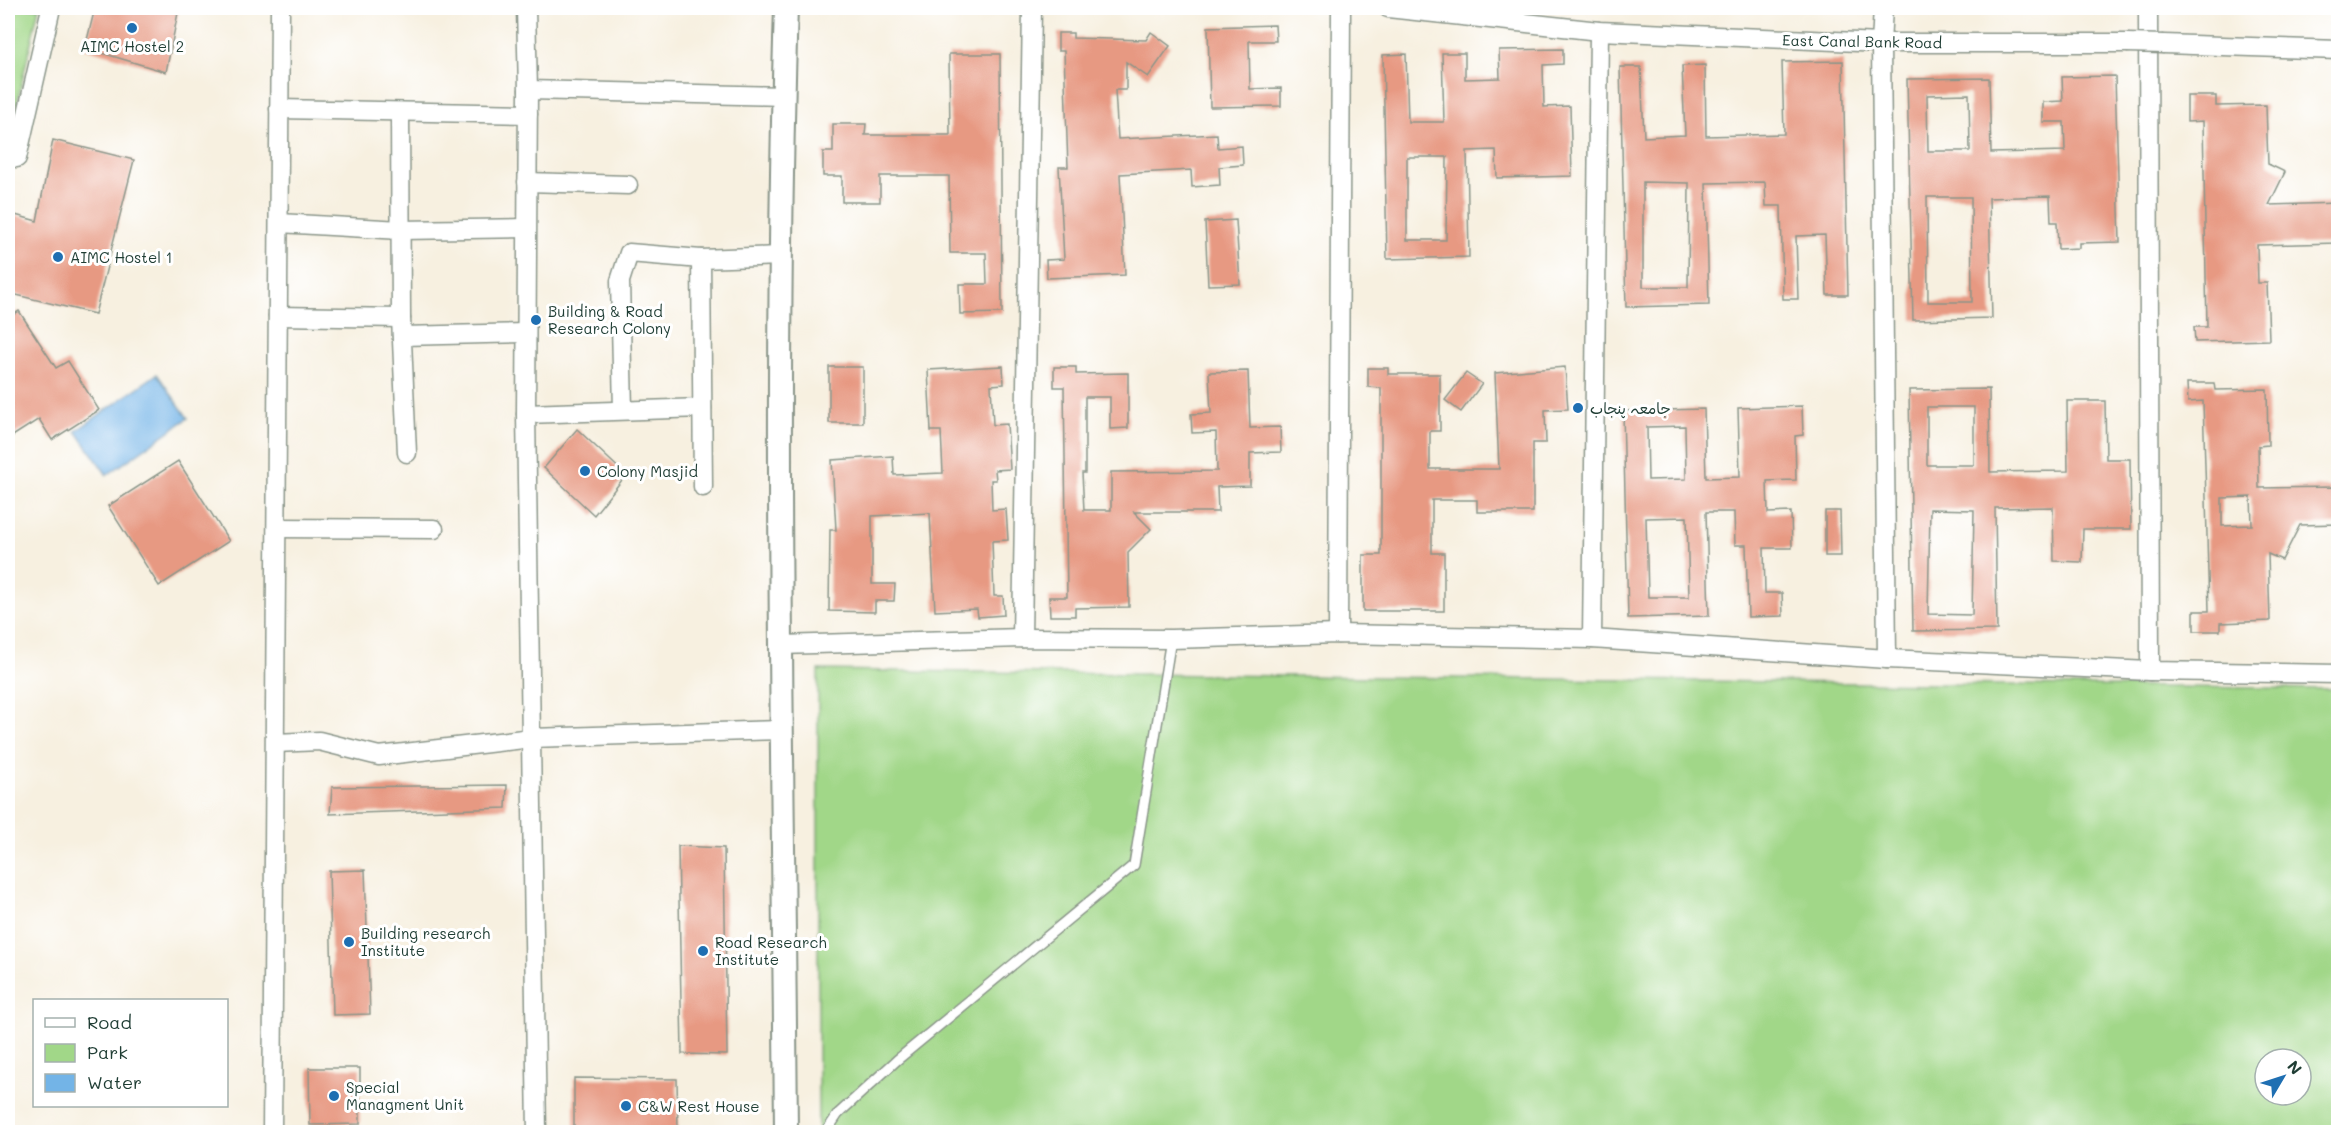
<svg xmlns="http://www.w3.org/2000/svg" width="2346" height="1140" font-family="Mali,'Playpen Sans Arabic',sans-serif">
<style>
.green{fill:#a1d788;stroke:#608a5e;stroke-width:1.5;fill-rule:evenodd}
.water{fill:#73b4e7;stroke:#49788e;stroke-width:1.5}
.building{fill:#e79982;fill-rule:evenodd}
.lines{fill:none;stroke-linecap:round;stroke-linejoin:round}
.service-casing{stroke:#8b968a;stroke-width:12}
.minor-casing{stroke:#8b968a;stroke-width:21}
.tertiary-casing{stroke:#8b968a;stroke-width:26}
.service{stroke:#fff;stroke-width:9}
.minor{stroke:#fff;stroke-width:18}
.tertiary{stroke:#fff;stroke-width:22}
.minor-bridge-casing{stroke:#8b968a;stroke-width:21;stroke-linecap:butt}
.minor-bridge{stroke:#fff;stroke-width:18}
.poi-dot{fill:#1f6fb2;stroke:#fff;stroke-width:2}
.labels{text-anchor:middle;dominant-baseline:central;stroke-width:6;stroke-linejoin:round;paint-order:stroke}
.street-label{font-size:15px;fill:#1f3d34;stroke:#fff}
.poi-label{font-size:15px;fill:#1f3d34;stroke:#fff;text-anchor:start}
</style>
<rect width="100%" height="100%" fill="#fff"/>
<filter id="ink" filterUnits="userSpaceOnUse"><feTurbulence type="fractalNoise" baseFrequency=".0167" numOctaves="2"/><feDisplacementMap in="SourceGraphic" scale="12" xChannelSelector="R" yChannelSelector="G"/><feConvolveMatrix kernelMatrix="1 2 1 2 8 2 1 2 1" color-interpolation-filters="sRGB"/></filter>
<filter id="wash" filterUnits="userSpaceOnUse"><feTurbulence type="fractalNoise" baseFrequency=".008" numOctaves="4" result="noise"/><feDisplacementMap in="SourceGraphic" scale="24" xChannelSelector="R" yChannelSelector="G"/><feGaussianBlur stdDeviation="1.35" result="paint"/><feColorMatrix in="noise" values="0 0 0 0 0 0 0 0 0 0 0 0 0 0 0 0 0 1.4 0 .05"/><feComposite in="paint" operator="in"/></filter>
<g filter="url(#wash)">
<rect width="100%" height="100%" fill="#f7f0e0"/>
<g class="green">
<polygon points="8,8 39,8 8,142"/>
<path d="M818 670 2338 689V1132H818ZM2265 1059H2301V1095H2265Z"/>
</g>
<polygon class="water" points="157,374 188,418 107,475 76,431"/>
<g id="blocks">
<g class="building">
<polygon points="95,8 179,8 166,72 85,48"/>
<polygon points="1275,25 1276,41 1249,41 1250,89 1281,88 1281,106 1210,107 1208,27"/>
<polygon points="1151,32 1170,46 1148,77 1126,62 1126,90 1115,90 1118,139 1217,134 1218,148 1242,146 1243,165 1219,167 1220,185 1192,187 1191,170 1120,174 1125,275 1047,278 1046,260 1064,259 1059,167 1068,167 1064,51 1058,51 1058,33 1073,33 1073,38 1146,40"/>
<path d="M1563 49V64L1543 65 1544 107 1570 106 1572 176 1497 178 1496 150 1467 151 1469 257 1387 259 1383 55 1406 54 1408 122H1444L1442 53H1465V79L1500 78 1499 50ZM1407 157H1447L1446 240H1407Z"/>
<polygon points="949,54 1000,54 1002,313 960,314 959,284 987,284 986,253 950,253 949,176 880,176 880,202 842,202 842,176 823,176 823,152 833,152 833,124 866,124 865,135 950,135"/>
<path d="M1843 61 1848 295H1827L1825 235 1796 236 1798 299H1783L1781 206H1766L1765 182 1706 183 1709 305 1626 307 1620 67H1641L1644 137 1685 135 1682 66 1705 65 1706 136 1784 134 1782 62ZM1643 182 1689 183 1688 287H1643Z"/>
<path d="M2115 76 2120 242 2079 243V248L2058 249 2057 222H2051L2050 196 1989 198 1992 318 1913 320 1907 79 1989 78 1991 153 2065 151 2064 122H2043V102L2063 101 2062 77ZM1969 94 1970 151H1928L1927 95ZM1927 197H1971L1972 302H1928Z"/>
<polygon points="2187,96 2216,96 2216,106 2266,105 2268,164 2285,172 2269,205 2338,203 2338,243 2257,245 2258,283 2267,283 2269,340 2195,342 2194,327 2207,327 2203,121 2187,122"/>
<polygon points="53,140 134,160 95,314 8,293 8,213 37,221"/>
<polygon points="1236,220 1240,284 1208,285 1205,222"/>
<polygon points="19,311 56,368 68,361 99,410 52,440 39,419 8,439 8,318"/>
<polygon points="1003,366 1004,384 991,385 993,425 1007,424 1010,469 995,470 996,480 991,480 992,510 1006,509 1008,540 992,541 994,596 1003,596 1004,615 978,617 977,609 935,611 930,513 872,516 872,584 895,584 894,601 875,601 875,612 829,611 830,530 836,530 832,460 893,456 894,475 943,473 941,431 931,431 928,370"/>
<rect x="829" y="367" width="34" height="56"/>
<polygon points="1054,367 1076,367 1076,374 1128,373 1128,428 1110,429 1110,397 1085,397 1085,473 1082,473 1084,510 1111,510 1111,472 1217,471 1216,432 1192,433 1191,414 1211,413 1209,372 1248,371 1250,428 1280,427 1281,452 1250,453 1250,486 1217,487 1218,512 1134,512 1151,529 1128,552 1129,607 1075,608 1075,616 1050,616 1049,597 1067,597 1064,387 1054,387"/>
<polygon points="1565,367 1568,409 1545,410 1546,443 1533,443 1533,512 1477,512 1477,500 1432,500 1432,553 1444,553 1444,611 1363,611 1363,555 1381,555 1381,388 1368,387 1368,368 1388,368 1388,374 1440,374 1440,431 1430,431 1430,469 1499,469 1495,373"/>
<polygon points="1466,373 1482,384 1461,412 1445,400"/>
<path d="M2187 383H2214L2215 390 2267 389 2268 445 2258 446 2259 488 2338 487V524L2300 525 2282 560 2268 554 2270 621 2220 623V631H2194V611H2209L2206 498 2203 401 2188 402ZM2251 497 2252 525 2222 526V498Z"/>
<path d="M1989 389 1990 472 2068 471 2067 401H2105L2106 459H2130L2131 529H2083L2082 562 2054 561 2053 507 1995 508 1997 630 1913 631 1909 390ZM1927 407H1974V465H1927ZM1930 509 1974 510 1972 615 1928 614Z"/>
<path d="M1802 406 1803 435 1795 436 1796 480 1767 481 1768 513 1791 512 1792 548H1764L1765 593H1782L1783 616 1748 617 1746 545H1735L1734 512H1706L1709 616 1628 618 1623 411 1704 409 1706 478 1740 477 1738 408ZM1685 426 1686 479 1648 480 1647 427ZM1687 517 1689 597H1648L1646 518Z"/>
<polygon points="577,429 626,475 594,515 544,468"/>
<polygon points="178,461 229,541 159,586 108,506"/>
<polygon points="1825,511 1840,511 1841,556 1825,556"/>
<polygon points="507,785 506,808 330,814 332,787"/>
<polygon points="678,846 724,848 727,1055 682,1054"/>
<polygon points="365,870 370,1014 333,1015 329,871"/>
<polygon points="309,1068 360,1068 360,1124 310,1125"/>
<polygon points="574,1078 677,1079 678,1132 574,1132"/>
</g>
</g>
</g>
<g filter="url(#ink)">
<use href="#blocks" fill-opacity="0" stroke="#8b968a" stroke-width="1.5"/>
<g class="lines">
<defs>
<g id="service">
<polyline points="130,1132 149,1132"/>
<polyline points="826,1132 838,1114 897,1060 1134,865 1171,639"/>
</g>
<g id="minor">
<polyline points="526,8 528,90 526,414 537,1132"/>
<polyline points="1388,8 1599,31 1881,43 2127,43"/>
<polyline points="1883,8 1881,43 1887,659"/>
<polyline points="2148,8 2150,671"/>
<polyline points="2164,44 2338,50"/>
<polyline points="528,90 784,96"/>
<polyline points="279,109 528,114"/>
<polyline points="400,112 401,318 407,453"/>
<polyline points="8,156 17,158 51,8"/>
<polyline points="527,182 628,185"/>
<polyline points="279,223 401,230 526,228"/>
<polyline points="278,316 401,318"/>
<polyline points="402,336 526,333"/>
<polyline points="623,410 620,281 629,253 701,259"/>
<polyline points="526,414 702,408"/>
<polyline points="703,487 701,259 781,256"/>
<polyline points="277,528 434,529"/>
<polyline points="1338,634 1341,8"/>
<polyline points="1022,638 1032,8"/>
<polyline points="1592,639 1599,31"/>
<polyline points="781,645 1022,638 1171,639 1338,634 1592,639 1887,659 2150,671 2338,674"/>
<polyline points="276,743 319,741 379,756 532,738 782,730"/>
<polyline points="272,1132 280,8"/>
</g>
<path id="tertiary" d="M786 8C774 382 783 758 786 1132"/>
</defs>
<use href="#service" class="service-casing"/>
<use href="#minor" class="minor-casing"/>
<use href="#tertiary" class="tertiary-casing"/>
<use href="#service" class="service"/>
<use href="#minor" class="minor"/>
<use href="#tertiary" class="tertiary"/>
<defs>
<polyline id="minor-bridge" points="2127,43 2164,44"/>
</defs>
<use href="#minor-bridge" class="minor-bridge-casing"/>
<use href="#minor-bridge" class="minor-bridge"/>
</g>
</g>
<g class="poi-dot">
<circle cx="132" cy="28" r="6"/>
<circle cx="58" cy="257" r="6"/>
<circle cx="536" cy="320" r="6"/>
<circle cx="1578" cy="408" r="6"/>
<circle cx="585" cy="471" r="6"/>
<circle cx="349" cy="942" r="6"/>
<circle cx="703" cy="951" r="6"/>
<circle cx="334" cy="1096" r="6"/>
<circle cx="626" cy="1106" r="6"/>
</g>
<g class="labels">
<g class="street-label">
<text transform="translate(1862 41) rotate(1)">East Canal Bank Road</text>
</g>
<g class="poi-label">
<text x="132" y="46" text-anchor="middle">AIMC Hostel 2</text>
<text x="70" y="257">AIMC Hostel 1</text>
<text x="548" y="311">Building &amp; Road<tspan x="548" dy="17">Research Colony</tspan></text>
<text x="1590" y="408">جامعہ پنجاب</text>
<text x="597" y="471">Colony Masjid</text>
<text x="361" y="933">Building research<tspan x="361" dy="17">Institute</tspan></text>
<text x="715" y="942">Road Research<tspan x="715" dy="17">Institute</tspan></text>
<text x="346" y="1087">Special<tspan x="346" dy="17">Managment Unit</tspan></text>
<text x="638" y="1106">C&amp;W Rest House</text>
</g>
</g>
<rect width="2346" height="1140" fill="none" stroke="#fff" stroke-width="30"/>
<rect x="33" y="999" width="195" height="108" fill="#ffffff" stroke="#a5b1ae" stroke-width="1.5"/>
<rect x="45" y="1018" width="30" height="9" fill="#ffffff" stroke="#a5b1ae" stroke-width="1.5"/>
<text x="87" y="1029" font-size="18" fill="#1f3d34">Road</text>
<rect x="45" y="1044" width="30" height="18" fill="#a1d788" stroke="#a5b1ae" stroke-width="1.5"/>
<text x="87" y="1059" font-size="18" fill="#1f3d34">Park</text>
<rect x="45" y="1074" width="30" height="18" fill="#73b4e7" stroke="#a5b1ae" stroke-width="1.5"/>
<text x="87" y="1089" font-size="18" fill="#1f3d34">Water</text>
<g transform="translate(2283 1077) rotate(51)"><circle r="28" fill="#ffffff" stroke="#a5b1ae" stroke-width="1.5"/>
<path d="M0-4.5L10 22L0 15L-10 22Z" fill="#1f6fb2"/>
<text y="-9" font-size="16" font-weight="bold" text-anchor="middle" fill="#1f3d34">N</text>
</g>
</svg>
